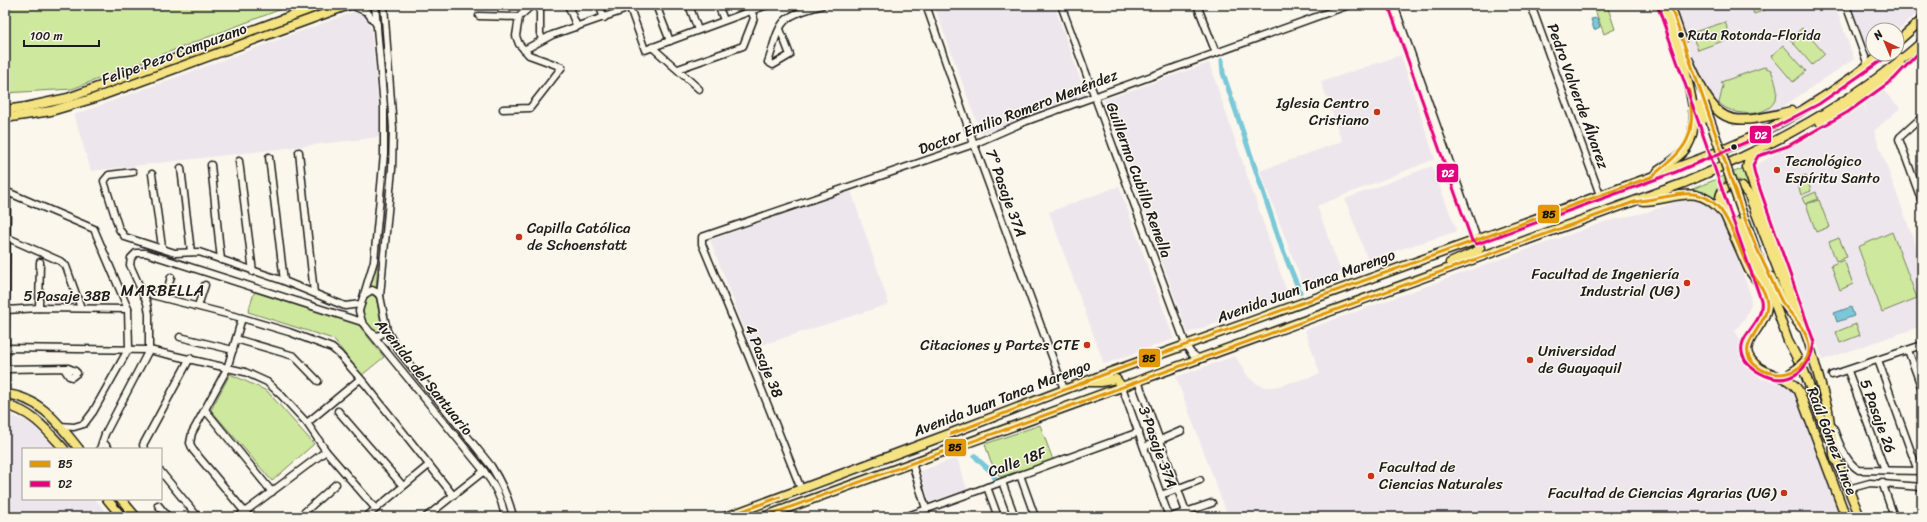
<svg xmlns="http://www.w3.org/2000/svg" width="1927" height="522" font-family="Sriracha,sans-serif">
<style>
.built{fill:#eee6ed}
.green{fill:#cee89e;stroke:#75825d}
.water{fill:#7ac8d8;stroke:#54838d}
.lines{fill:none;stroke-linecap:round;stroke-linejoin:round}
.canal{stroke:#7ac8d8;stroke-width:5}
.minor-casing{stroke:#1c1c1c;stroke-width:9}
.major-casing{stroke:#1c1c1c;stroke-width:11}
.minor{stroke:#fbf7ec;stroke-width:6}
.major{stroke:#f5e382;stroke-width:8}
.major-bridge-casing{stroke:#1c1c1c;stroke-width:11;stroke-linecap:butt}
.major-bridge{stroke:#f5e382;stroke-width:8}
.bus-1-casing{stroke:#fbf7ec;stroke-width:6}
.bus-2-casing{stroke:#fbf7ec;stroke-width:6}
.bus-1{stroke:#e19803;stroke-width:3}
.bus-2{stroke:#e5007d;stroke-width:3}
.bus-dot{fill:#1c1c1c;stroke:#fbf7ec;stroke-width:1.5}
.poi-dot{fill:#c8321e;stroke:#fbf7ec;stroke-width:1.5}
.labels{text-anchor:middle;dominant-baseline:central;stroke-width:3;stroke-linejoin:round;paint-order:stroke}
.bus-label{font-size:14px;fill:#1c1c1c;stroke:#fbf7ec;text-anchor:start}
.street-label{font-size:15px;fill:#1c1c1c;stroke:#fbf7ec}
.poi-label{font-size:15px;fill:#1c1c1c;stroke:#fbf7ec;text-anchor:end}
.neighbourhood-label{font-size:16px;letter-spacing:1px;fill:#1c1c1c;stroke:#fbf7ec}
.line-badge{stroke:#fbf7ec;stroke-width:1.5}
.badge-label{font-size:11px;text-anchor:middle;font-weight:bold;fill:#fff}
.pale-badge-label{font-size:11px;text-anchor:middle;font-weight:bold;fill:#111}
</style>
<rect width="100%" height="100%" fill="#fbf7ec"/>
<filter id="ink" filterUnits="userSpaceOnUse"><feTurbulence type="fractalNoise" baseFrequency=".025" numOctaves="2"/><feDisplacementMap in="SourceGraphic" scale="8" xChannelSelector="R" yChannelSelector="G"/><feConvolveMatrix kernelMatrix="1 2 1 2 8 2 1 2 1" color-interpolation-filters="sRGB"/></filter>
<g filter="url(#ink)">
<g class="built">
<polygon points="934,5 1054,5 1086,95 981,134"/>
<polygon points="1673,5 1835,5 1854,59 1775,112 1763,116 1735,116 1725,111 1710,94 1692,59"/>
<polygon points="1843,5 1922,5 1922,9 1897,31 1873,30 1873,51 1862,60"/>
<polygon points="356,11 365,13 371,28 379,109 380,137 91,171 74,115"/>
<polygon points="1401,55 1435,159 1317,206 1341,272 1303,285 1260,171 1342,141 1321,82"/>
<polygon points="1209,63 1289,298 1188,333 1104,100"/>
<polygon points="1881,88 1900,108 1874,131 1922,263 1922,326 1823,360 1754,175 1758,164 1863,103 1868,116 1864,102"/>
<polygon points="1432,166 1456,229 1455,232 1369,259 1367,258 1345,199"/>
<polygon points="1119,186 1174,339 1104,364 1049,212"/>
<polygon points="851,191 889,304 752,348 710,240"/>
<polygon points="1685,199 1698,199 1709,203 1722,215 1750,293 1751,305 1745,318 1735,331 1741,341 1743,358 1745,363 1761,378 1787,386 1793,391 1843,517 1228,517 1176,377 1235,356 1249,378 1257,384 1266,387 1275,387 1320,374 1305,330 1604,222 1647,212"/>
<polygon points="5,413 32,423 55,449 23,449 23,499 95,499 110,517 5,517"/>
<polygon points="957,458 967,489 930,502 920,471"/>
</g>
<g class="green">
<polygon points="5,5 292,5 72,89 5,93"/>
<polygon points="1607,5 1615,29 1604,34 1595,10"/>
<polygon points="1751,5 1764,5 1765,10 1754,14"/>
<polygon points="1725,22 1731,38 1698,50 1691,33"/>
<polygon points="1802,28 1825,54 1812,65 1790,39"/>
<polygon points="1783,45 1806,71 1793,82 1771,56"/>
<path d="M1764 67 1771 70C1773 76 1777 84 1777 91 1777 119 1734 118 1719 103L1723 86 1721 82Z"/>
<path d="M1744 168 1752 195C1750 190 1749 186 1745 183 1739 178 1723 178 1718 187 1716 191 1717 196 1716 200L1699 191 1690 190Z"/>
<polygon points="1806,175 1811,191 1801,195 1796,178"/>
<polygon points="1816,192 1818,199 1805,204 1802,198"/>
<polygon points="1819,200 1829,227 1816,232 1806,204"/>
<polygon points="1892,232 1917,298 1882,312 1858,247"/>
<polygon points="1839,238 1847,257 1836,261 1829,242"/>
<polygon points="1844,260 1853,284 1840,290 1831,265"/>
<polygon points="378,262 376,289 369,288"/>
<polygon points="255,290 357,323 384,357 362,375 333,339 248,312"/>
<path d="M370 294 376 297 382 328 379 333C364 330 357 304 370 294Z"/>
<polygon points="1856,324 1860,335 1840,343 1836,332"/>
<polygon points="230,374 267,391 314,444 272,481 211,410"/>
<polygon points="1040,425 1053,460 1000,477 990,460 985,444"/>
</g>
<g class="water">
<polygon points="1597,18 1600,27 1594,30 1591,19"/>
<polygon points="1851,307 1854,316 1837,322 1834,313"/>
</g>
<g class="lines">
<g class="canal">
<polyline points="1222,60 1223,73 1282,248 1300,292"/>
<path d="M975 456C983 467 991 467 996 481"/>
</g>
<defs>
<g id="minor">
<polyline points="351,5 367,12 377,25"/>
<path d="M375 5 384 107V154L374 261 359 311 362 322 484 471C495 485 502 499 505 517"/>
<path d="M384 5 393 128 392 169 380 296 387 331 398 350 491 466C501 482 509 498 513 517"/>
<polyline points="540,5 540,33 542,40"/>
<polyline points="568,5 577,27"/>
<polyline points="599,5 604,18"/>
<polyline points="629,5 645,50 767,5"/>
<polyline points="656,5 670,41"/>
<polyline points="689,5 698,30"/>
<polyline points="718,5 724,20"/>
<polyline points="926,5 974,144 1064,389"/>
<polyline points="1061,5 1186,345 1191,353 1199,359"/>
<polyline points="1197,5 1216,53"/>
<polyline points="1394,5 1477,239"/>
<polyline points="1531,5 1600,195"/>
<polyline points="1846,5 1868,65"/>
<polyline points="479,16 519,17"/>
<path d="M780 29 790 55 773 65 768 62C773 50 776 27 787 19 795 12 811 9 822 5"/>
<polyline points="652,47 699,89"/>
<polyline points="1916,47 1922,53"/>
<polyline points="524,50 552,35 630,8"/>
<polyline points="678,69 743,46 754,18 749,5"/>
<polyline points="503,109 530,108 562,67 529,55 519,44 516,36 519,17 532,5"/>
<polyline points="1922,117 1900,137 1899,139 1922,202"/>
<polyline points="299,152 314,293"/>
<polyline points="269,157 284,281"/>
<polyline points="239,161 253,272"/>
<polyline points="211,165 221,260"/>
<polyline points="181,168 191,252"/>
<polyline points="133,172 109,175 104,181 119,229 125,237 175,253 199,252 284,281 345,306 361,304"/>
<polyline points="152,174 162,247"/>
<polyline points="5,191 94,229 128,309 129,348 93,412 84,424 74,427 60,426"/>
<polyline points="6,237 60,261 66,266 81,308"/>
<polyline points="152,295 242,318 289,332 332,348 339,354 366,385 453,495"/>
<polyline points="364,295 372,290 376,292 380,296"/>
<polyline points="165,298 171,277"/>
<polyline points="198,306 205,285"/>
<polyline points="39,308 40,262"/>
<polyline points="6,310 39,308 128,309"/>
<polyline points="242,318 227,369 192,433 190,443 193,450 249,517"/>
<path d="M372 333 377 336C383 335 385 331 386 325"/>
<polyline points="180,337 233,350"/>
<polyline points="236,339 294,356 318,381"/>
<polyline points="6,348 149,350 245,372 267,382 281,395 307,423 326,451 376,509"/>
<polyline points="1908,350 1922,389"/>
<polyline points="1878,360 1918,471"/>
<polyline points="6,369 68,368 75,371 77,373 72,377 69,376 65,370"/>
<polyline points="1848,371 1885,470"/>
<polyline points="1832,375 1922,345"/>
<polyline points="1138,381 1188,517"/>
<polyline points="1122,387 1169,517"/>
<polyline points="5,395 7,192"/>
<polyline points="206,411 272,492"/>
<polyline points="338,411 403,486"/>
<polyline points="307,423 360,379"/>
<path d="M1833 427C1838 441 1846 463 1859 470L1922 471"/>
<polyline points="103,442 109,449"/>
<polyline points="1144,447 1181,431"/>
<polyline points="100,449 105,434 149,350 149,314 147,303 130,265 131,258 136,253 146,253 362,322"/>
<polyline points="144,449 143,445 190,358"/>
<polyline points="912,463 926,509"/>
<polyline points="161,472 198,517"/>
<polyline points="1020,475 1035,517"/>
<polyline points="1002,482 1015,517"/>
<polyline points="1882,482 1894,517"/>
<polyline points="987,487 998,517"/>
<polyline points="801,489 748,355 702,244 702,237 974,144 1024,122 1349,5"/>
<polyline points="1848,489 1870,483 1922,487"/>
<polyline points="1161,495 1200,480"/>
<polyline points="158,505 168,517"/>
<polyline points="238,517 326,451"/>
<polyline points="299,517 336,484"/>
<polyline points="366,517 429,465"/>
<polyline points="426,517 484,471"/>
<polyline points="905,517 1139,432"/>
<polyline points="1171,517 1212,503"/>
</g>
<g id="major">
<polyline points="1663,5 1685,65"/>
<polyline points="1670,5 1682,40"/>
<polyline points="1897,42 1922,20"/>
<path d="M1689 61C1717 124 1724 128 1791 111"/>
<polyline points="5,110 26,107 68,98 321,5"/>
<polyline points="5,118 51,111 95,98 349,5"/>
<path d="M1820 122C1848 107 1878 89 1900 65"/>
<polyline points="1754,153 1749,159 1747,167 1809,343 1828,410 1835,459"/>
<path d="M1658 171C1668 164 1680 157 1687 147 1702 123 1688 86 1683 61"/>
<path d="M1643 201C1676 200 1695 181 1722 212"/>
<path d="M1740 220 1767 305C1766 331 1728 346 1760 368 1774 377 1789 376 1799 391L1842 507 1847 517"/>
<polyline points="1746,222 1788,341 1804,371 1828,437"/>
<polyline points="1450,263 1477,251 1480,248 1477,239"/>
<polyline points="1771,277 1782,301 1801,327"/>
<path d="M1757 281 1749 270 1720 204C1719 195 1722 189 1730 186L1742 187 1749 195 1793 309"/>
<polyline points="1088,382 1101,382 1116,379 1122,387"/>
<path d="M5 394C40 397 59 424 79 449"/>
<path d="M5 405C32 411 46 429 64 449"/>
<polyline points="1834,454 1860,517"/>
<polyline points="107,499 122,517"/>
<polyline points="121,499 136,517"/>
<path d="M726 517 949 434 1108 373 1651 177C1675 168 1700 159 1725 149 1780 126 1836 92 1882 54"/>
<path d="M763 517 1684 183C1770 147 1852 104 1922 42"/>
</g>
</defs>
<use href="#minor" class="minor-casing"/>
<use href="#major" class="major-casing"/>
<use href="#minor" class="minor"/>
<use href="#major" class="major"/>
<defs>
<g id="major-bridge">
<polyline points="1704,103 1744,218"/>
<polyline points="1698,105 1704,119"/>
<polyline points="1789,374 1798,368 1805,361"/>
</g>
</defs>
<use href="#major-bridge" class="major-bridge-casing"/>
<use href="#major-bridge" class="major-bridge"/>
<defs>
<g id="bus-1">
<path d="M951 434 1108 373 1651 177C1689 146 1696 139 1689 89"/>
<polyline points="726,517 780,497"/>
<path d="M763 517 1634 202C1651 200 1667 196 1683 194 1724 190 1732 233 1745 261 1751 276 1767 288 1767 305 1767 327 1733 346 1755 365 1760 369 1765 372 1771 373 1787 377 1807 368 1809 351 1811 333 1791 315 1782 302 1776 291 1771 278 1765 266 1748 231 1736 194 1723 156 1706 106 1688 55 1670 5"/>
</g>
<g id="bus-2">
<polyline points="1389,7 1472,241 1477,244 1676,172 1749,141 1819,104 1885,58"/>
<path d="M1658 7 1761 300C1765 326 1735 334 1743 356 1746 364 1752 369 1760 373 1787 388 1810 372 1814 342L1755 175 1753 165 1758 156 1788 146 1848 112 1894 79 1922 49"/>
</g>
</defs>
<use href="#bus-1" class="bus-1-casing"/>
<use href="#bus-2" class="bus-2-casing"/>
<use href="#bus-1" class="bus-1"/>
<use href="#bus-2" class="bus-2"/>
</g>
</g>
<g class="bus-dot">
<circle cx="1681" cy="35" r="3.5"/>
<circle cx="1734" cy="147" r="3.5"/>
</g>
<g class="poi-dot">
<circle cx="1377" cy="112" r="4"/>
<circle cx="1777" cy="170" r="4"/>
<circle cx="519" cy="237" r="4"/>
<circle cx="1687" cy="283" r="4"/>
<circle cx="1087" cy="345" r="4"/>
<circle cx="1530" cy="360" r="4"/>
<circle cx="1371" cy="476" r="4"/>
<circle cx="1784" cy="493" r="4"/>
</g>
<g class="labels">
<g class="bus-label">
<text x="1688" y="35">Ruta Rotonda-Florida</text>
</g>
<g class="street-label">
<text transform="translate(174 54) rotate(-20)">Felipe Pezo Campuzano</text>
<text transform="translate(1578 96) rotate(70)">Pedro Valverde Álvarez</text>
<text transform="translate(1018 112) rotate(-21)">Doctor Emilio Romero Menéndez</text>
<text transform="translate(1139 180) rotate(70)">Guillermo Cubillo Renella</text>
<text transform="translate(1006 193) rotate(70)">7° Pasaje 37A</text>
<text transform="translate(1306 286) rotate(-20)">Avenida Juan Tanca Marengo</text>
<text x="67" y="296">5 Pasaje 38B</text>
<text transform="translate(764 361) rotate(68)">4 Pasaje 38</text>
<text transform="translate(424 377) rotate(51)">Avenida del Santuario</text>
<text transform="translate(1002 398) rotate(-21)">Avenida Juan Tanca Marengo</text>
<text transform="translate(1878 416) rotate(70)">5 Pasaje 26</text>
<text transform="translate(1832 441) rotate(69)">Raúl Gómez Lince</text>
<text transform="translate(1158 447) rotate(70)">3 Pasaje 37A</text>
<text transform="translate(1017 462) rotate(-20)">Calle 18F</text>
</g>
<g class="poi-label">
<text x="1369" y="103">Iglesia Centro<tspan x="1369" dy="17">Cristiano</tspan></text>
<text x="1785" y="161" text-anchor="start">Tecnológico<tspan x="1785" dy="17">Espíritu Santo</tspan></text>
<text x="527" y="228" text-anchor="start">Capilla Católica<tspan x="527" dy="17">de Schoenstatt</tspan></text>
<text x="1679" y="274">Facultad de Ingeniería<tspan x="1679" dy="17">Industrial (UG)</tspan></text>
<text x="1079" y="345">Citaciones y Partes CTE</text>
<text x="1538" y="351" text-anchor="start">Universidad<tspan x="1538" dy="17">de Guayaquil</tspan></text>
<text x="1379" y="467" text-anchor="start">Facultad de<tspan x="1379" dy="17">Ciencias Naturales</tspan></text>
<text x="1776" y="493">Facultad de Ciencias Agrarias (UG)</text>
</g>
<g class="neighbourhood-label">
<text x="163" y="290">MARBELLA</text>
</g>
</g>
<g class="line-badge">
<rect x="1749" y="125" width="23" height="19" rx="4" fill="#e5007d"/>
<rect x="1436" y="163" width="23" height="20" rx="4" fill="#e5007d"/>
<rect x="1537" y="204" width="23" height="20" rx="4" fill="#e19803"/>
<rect x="1138" y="348" width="23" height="20" rx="4" fill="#e19803"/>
<rect x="944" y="438" width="23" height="19" rx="4" fill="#e19803"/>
</g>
<g class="badge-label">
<text x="1761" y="139">D2</text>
<text x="1448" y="177">D2</text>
</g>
<g class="pale-badge-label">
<text x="1549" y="218">B5</text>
<text x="1149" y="362">B5</text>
<text x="955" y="451">B5</text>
</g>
<rect width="1927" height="522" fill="none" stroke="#fbf7ec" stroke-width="20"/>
<rect x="10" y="10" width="1907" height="502" fill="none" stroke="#1c1c1c" stroke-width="1.5" filter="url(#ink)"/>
<rect x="22" y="448" width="140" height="52" fill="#fbf7ec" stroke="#a29f99"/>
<rect x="30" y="461" width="20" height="6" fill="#e19803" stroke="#a29f99"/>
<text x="58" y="468" font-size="12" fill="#1c1c1c">B5</text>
<rect x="30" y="481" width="20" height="6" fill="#e5007d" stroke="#a29f99"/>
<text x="58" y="488" font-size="12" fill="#1c1c1c">D2</text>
<g transform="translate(1885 42) rotate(316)"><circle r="19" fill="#fbf7ec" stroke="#a29f99"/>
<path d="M0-3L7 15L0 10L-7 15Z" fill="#c8321e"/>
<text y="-6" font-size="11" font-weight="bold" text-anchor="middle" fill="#1c1c1c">N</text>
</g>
<path d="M24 40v6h75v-6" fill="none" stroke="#1c1c1c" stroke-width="2"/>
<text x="30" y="40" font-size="12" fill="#1c1c1c" stroke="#fbf7ec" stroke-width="3" paint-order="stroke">100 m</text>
</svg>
